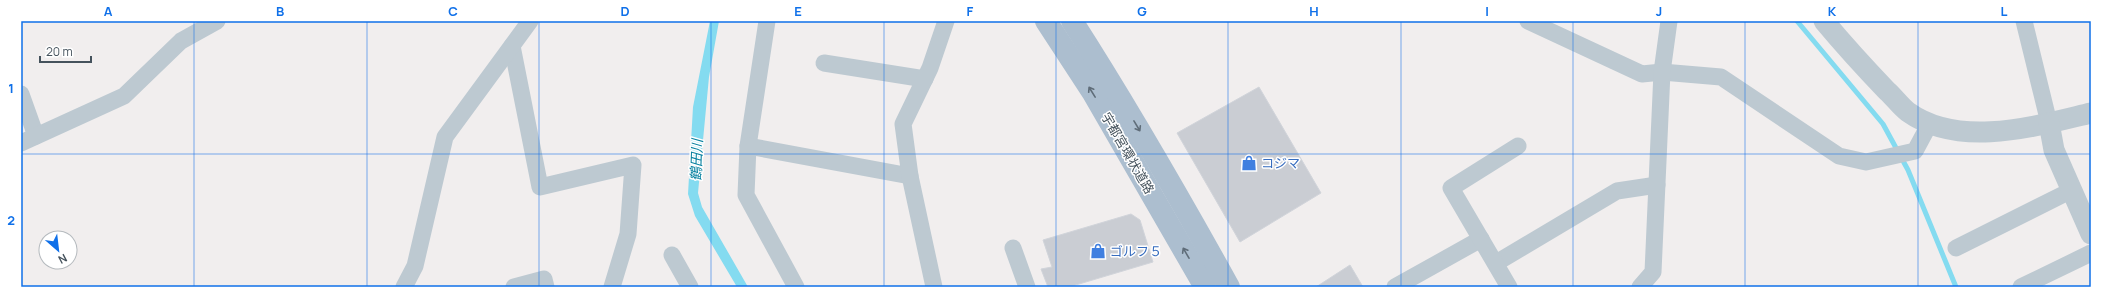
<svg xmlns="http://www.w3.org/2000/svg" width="2112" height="308" font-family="Manrope,'Noto Sans JP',sans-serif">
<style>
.water{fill:#84dbf0}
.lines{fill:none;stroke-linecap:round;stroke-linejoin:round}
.stream{stroke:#84dbf0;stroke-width:5}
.building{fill:#cacdd3;stroke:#d1d4da}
.minor{stroke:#bdc9d1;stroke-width:17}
.tertiary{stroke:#bdc9d1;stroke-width:21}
.primary{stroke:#acbecf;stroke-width:22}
.oneway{stroke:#5f6d79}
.grid{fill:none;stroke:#0f70e9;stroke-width:1;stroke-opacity:0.55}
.labels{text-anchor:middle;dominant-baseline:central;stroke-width:3;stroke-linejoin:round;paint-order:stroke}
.street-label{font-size:13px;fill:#45525c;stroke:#fff}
.shop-label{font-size:13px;fill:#366cbe;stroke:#fff;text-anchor:start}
.water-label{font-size:14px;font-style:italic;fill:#0681a0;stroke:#fff}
.neatline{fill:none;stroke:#0f70e9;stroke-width:1.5}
.grid-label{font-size:13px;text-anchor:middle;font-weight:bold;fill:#0f70e9}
</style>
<rect width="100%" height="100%" fill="#f1eeee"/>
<polygon class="water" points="710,21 719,21 709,77 698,193 702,207 748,287 737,287 695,216 688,194 693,107"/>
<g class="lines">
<polyline class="stream" points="1797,21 1883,124 1908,170 1956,287"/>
</g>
<g class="building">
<polygon points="1259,87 1321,193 1240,242 1177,133"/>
<polygon points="1131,214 1140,220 1153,262 1069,287 1048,287 1041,269 1052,267 1043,240"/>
<polygon points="1350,265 1363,287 1316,287"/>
</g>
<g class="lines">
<g class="minor">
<polyline points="767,21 748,146 746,195 796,287"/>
<polyline points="1528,21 1642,74 1662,72 1721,77 1839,156 1866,162 1915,151 1930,123"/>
<polyline points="2024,21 2049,123"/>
<polyline points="512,46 540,187 633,165 628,234 612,287"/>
<polyline points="824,63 925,79"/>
<polyline points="21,94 36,136"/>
<polyline points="21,143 124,96 181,41 217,21"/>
<polyline points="748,146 910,176"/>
<polyline points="1013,248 1027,287"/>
<polyline points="1956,248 2072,190"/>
<polyline points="672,255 690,287"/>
<polyline points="1496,263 1617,191 1657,185"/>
<polyline points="404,287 415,266 445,137 530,21"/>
<polyline points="514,287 544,279 546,287"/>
<polyline points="934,287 910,176 903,124 930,68 946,21"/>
<polyline points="1395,287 1481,239"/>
<polyline points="1509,287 1451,188 1518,146"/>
<polyline points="1640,287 1653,272 1662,72 1669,21"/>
<polyline points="2021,287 2091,253"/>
</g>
<g class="tertiary">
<path d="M1824 21C1844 45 1865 68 1887 91 1894 97 1901 107 1908 112 1960 149 2036 126 2091 113"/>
<polyline points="2049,123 2054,150 2091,234"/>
</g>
<g class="primary">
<polyline points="1046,21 1093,93 1205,287"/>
<path d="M1072 21C1128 108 1179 197 1229 287"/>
</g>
</g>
<defs><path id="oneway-shaft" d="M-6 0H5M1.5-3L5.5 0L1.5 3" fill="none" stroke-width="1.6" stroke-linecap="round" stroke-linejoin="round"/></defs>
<g class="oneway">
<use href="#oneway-shaft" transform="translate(1092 92) rotate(-122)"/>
<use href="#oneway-shaft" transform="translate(1137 126) rotate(59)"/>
<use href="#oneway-shaft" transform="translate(1186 253) rotate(-120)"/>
</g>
<path class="grid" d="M194 21V287M367 21V287M539 21V287M711 21V287M884 21V287M1056 21V287M1228 21V287M1401 21V287M1573 21V287M1745 21V287M1918 21V287M21 154H2091"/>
<defs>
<symbol id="shop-bare" viewBox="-9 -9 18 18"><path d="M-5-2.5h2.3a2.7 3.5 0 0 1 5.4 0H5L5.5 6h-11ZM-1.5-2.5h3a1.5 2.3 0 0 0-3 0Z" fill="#3f7fe0" stroke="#fff" stroke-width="2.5" paint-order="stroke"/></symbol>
</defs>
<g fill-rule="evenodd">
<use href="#shop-bare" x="1238" y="152" width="22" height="22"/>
<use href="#shop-bare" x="1087" y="240" width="22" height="22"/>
</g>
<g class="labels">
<g class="street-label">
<text transform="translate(1128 153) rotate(60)">宇都宮環状道路</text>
</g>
<g class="shop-label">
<text x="1261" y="163">コジマ</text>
<text x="1110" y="251">ゴルフ５</text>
</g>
<g class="water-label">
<text transform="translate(696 160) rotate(-88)">鶴田川</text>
</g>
</g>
<rect width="2112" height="308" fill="none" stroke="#ffffff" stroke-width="44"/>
<g transform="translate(58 250) rotate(152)"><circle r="19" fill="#ffffff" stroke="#b5babe"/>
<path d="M0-3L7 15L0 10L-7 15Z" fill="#0f70e9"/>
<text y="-6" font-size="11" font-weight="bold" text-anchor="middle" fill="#45525c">N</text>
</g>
<path d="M40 56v6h51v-6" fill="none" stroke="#45525c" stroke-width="2"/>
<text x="46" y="56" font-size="12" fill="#45525c" stroke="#ffffff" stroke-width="3" paint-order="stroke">20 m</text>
<rect x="22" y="22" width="2068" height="264" class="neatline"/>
<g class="grid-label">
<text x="108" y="16">A</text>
<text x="280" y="16">B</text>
<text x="453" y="16">C</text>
<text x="625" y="16">D</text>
<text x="798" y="16">E</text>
<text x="970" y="16">F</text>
<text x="1142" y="16">G</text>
<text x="1314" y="16">H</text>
<text x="1487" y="16">I</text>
<text x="1659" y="16">J</text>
<text x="1832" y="16">K</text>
<text x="2004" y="16">L</text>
<text x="11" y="93">1</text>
<text x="11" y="225">2</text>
</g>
</svg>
